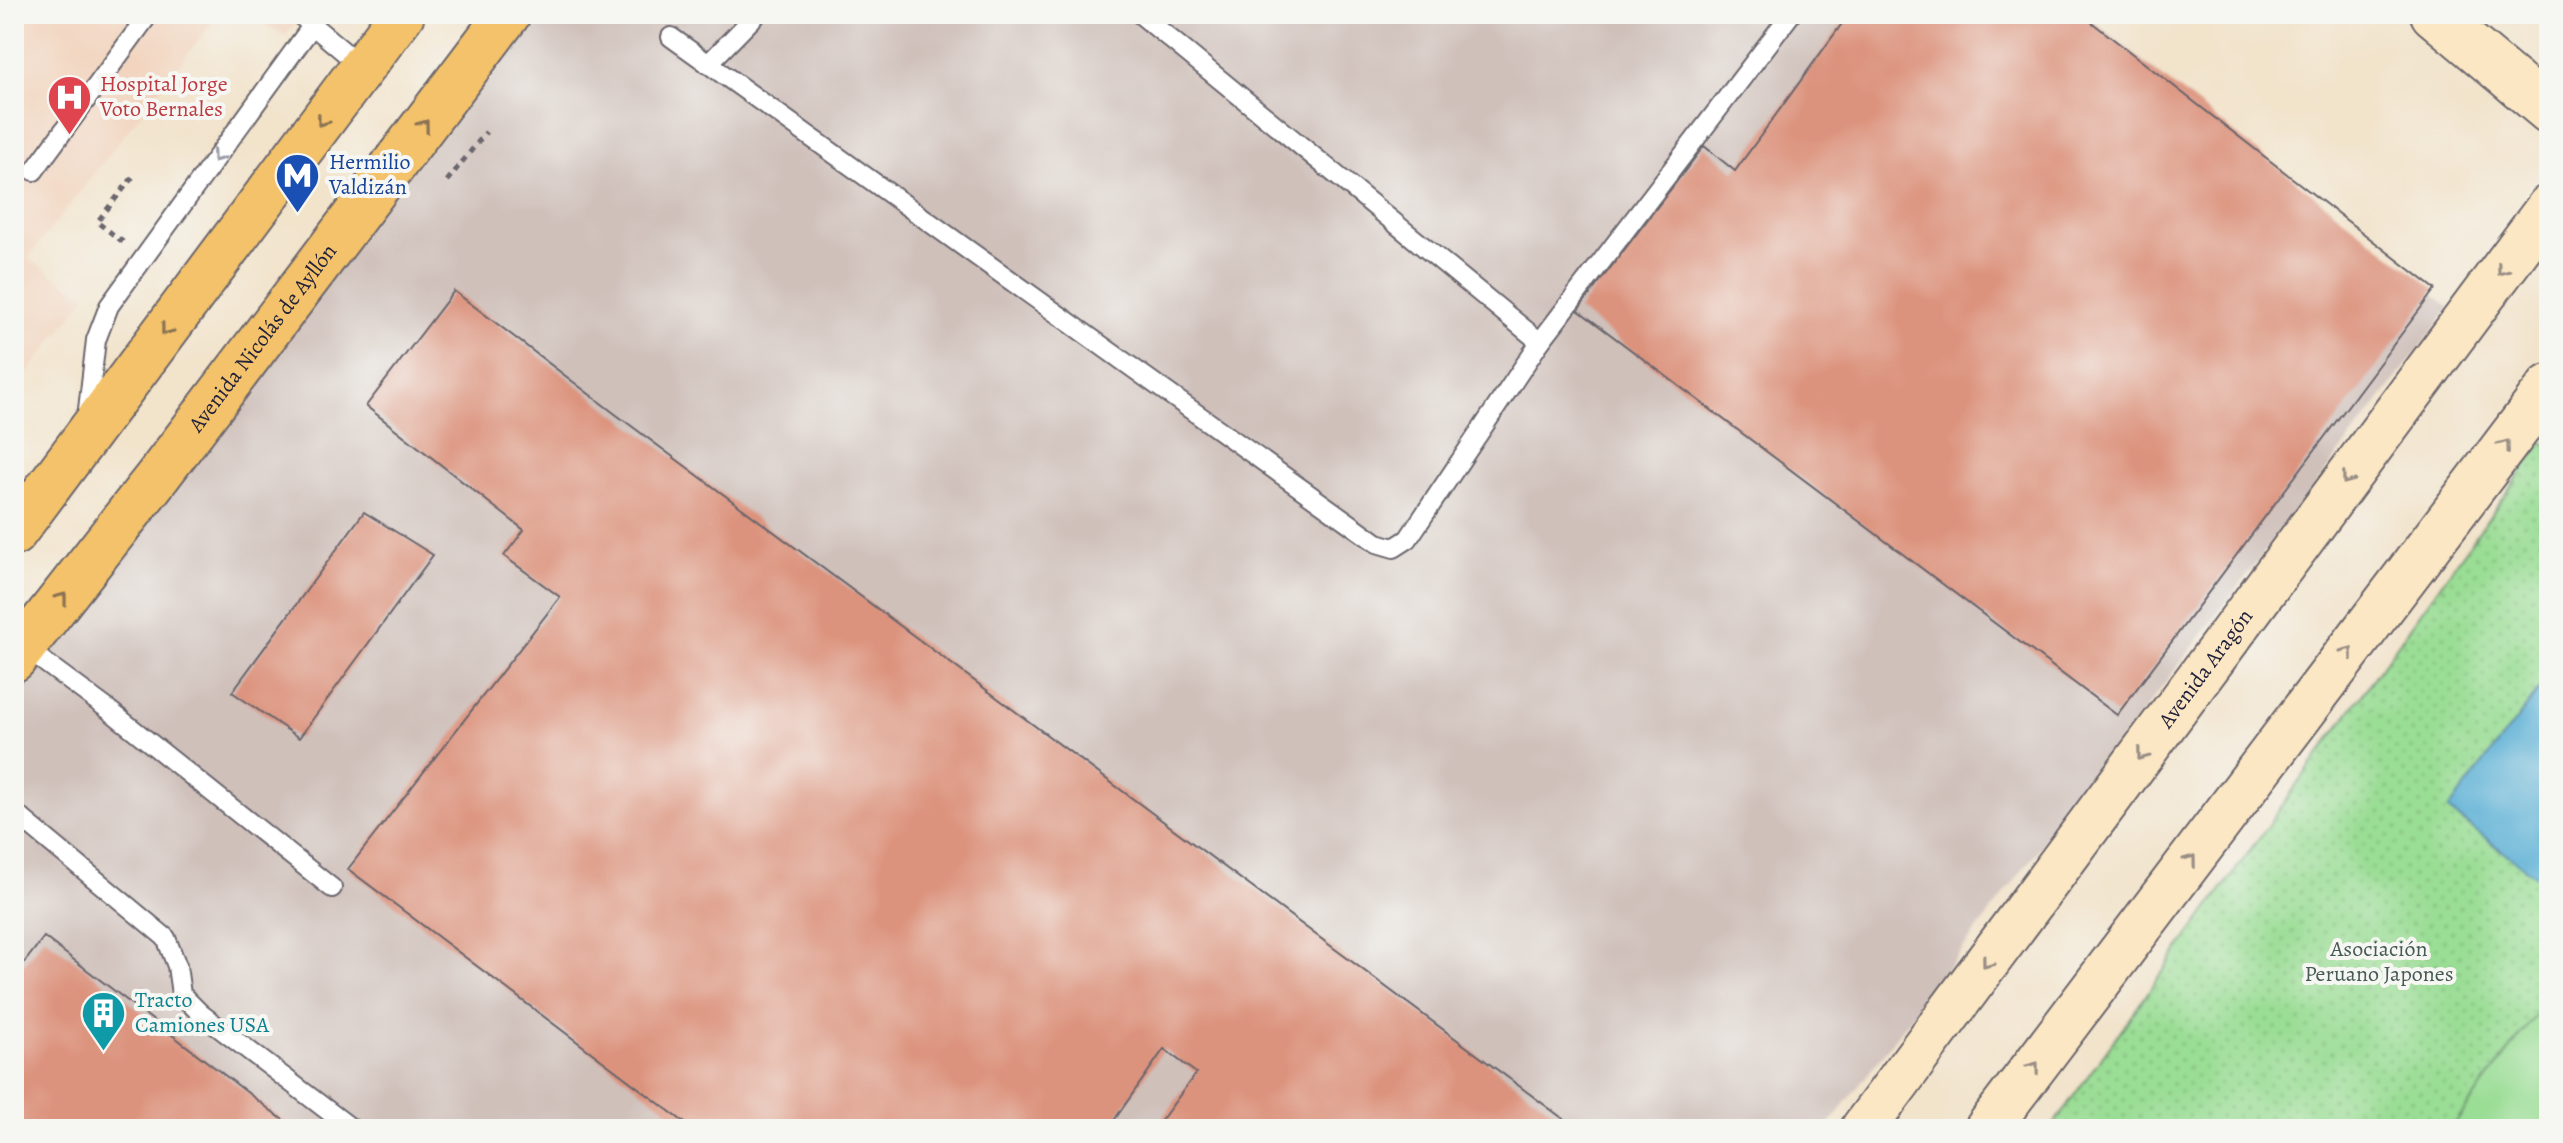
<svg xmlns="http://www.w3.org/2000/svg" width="2563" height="1143" font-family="Alegreya,serif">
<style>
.built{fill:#f2d4be}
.industrial{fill:#cfc0ba}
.park{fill:url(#park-dots);stroke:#5e8068;stroke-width:2}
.garden{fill:#9add94;stroke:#5e8068;stroke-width:2}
.water{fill:#59afd5;stroke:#3e6888;stroke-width:2}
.building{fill:#dc937d}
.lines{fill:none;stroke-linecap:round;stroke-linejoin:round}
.lane-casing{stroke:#6b666d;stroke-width:22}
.secondary-casing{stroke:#6b666d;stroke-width:48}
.primary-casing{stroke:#6b666d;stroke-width:48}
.path{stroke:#6b666d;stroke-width:5;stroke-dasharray:6 6;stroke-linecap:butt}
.lane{stroke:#fff;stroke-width:18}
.secondary{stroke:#fbe7c3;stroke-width:44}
.primary{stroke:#f4c26a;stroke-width:44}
.oneway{stroke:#8b7252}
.oneway2{stroke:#9c9ca7}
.oneway3{stroke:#998e86}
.labels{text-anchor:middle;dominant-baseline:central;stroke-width:8;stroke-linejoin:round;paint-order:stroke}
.health-label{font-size:22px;fill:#be3a42;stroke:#f6f6f2;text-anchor:start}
.transit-label{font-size:22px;fill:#164399;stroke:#f6f6f2;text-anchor:start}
.street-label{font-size:22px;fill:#22223b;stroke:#f6f6f2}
.park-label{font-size:22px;fill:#465a56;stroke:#f6f6f2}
.culture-label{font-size:22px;fill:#0d838f;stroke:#f6f6f2;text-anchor:start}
</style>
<defs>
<pattern id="park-dots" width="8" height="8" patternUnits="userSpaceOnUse" patternTransform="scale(2)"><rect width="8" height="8" fill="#9add94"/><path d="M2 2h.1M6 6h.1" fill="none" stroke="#84bd80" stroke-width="1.8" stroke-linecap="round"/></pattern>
</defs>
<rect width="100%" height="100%" fill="#f6f6f2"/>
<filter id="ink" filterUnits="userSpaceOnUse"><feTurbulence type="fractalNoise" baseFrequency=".0125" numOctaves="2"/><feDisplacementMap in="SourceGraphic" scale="16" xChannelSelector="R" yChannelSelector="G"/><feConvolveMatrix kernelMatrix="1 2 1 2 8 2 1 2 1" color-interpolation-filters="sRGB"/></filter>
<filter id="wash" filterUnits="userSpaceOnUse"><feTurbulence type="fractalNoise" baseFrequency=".006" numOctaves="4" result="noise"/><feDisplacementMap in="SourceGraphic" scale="32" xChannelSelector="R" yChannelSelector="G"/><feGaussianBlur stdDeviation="1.8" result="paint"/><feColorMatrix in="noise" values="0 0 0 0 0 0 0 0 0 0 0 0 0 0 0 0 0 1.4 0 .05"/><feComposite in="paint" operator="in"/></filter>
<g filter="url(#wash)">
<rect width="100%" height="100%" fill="#f2e3cb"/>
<g class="built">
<polygon points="14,14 219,14 28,258 86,297 14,391"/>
<polygon points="248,14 302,14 285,36"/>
</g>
<polygon class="industrial" points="536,14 2084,14 2450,308 1826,1129 14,1129 14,656"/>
<polygon class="park" points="2543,442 2549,446 2549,1129 2050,1129"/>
<polygon class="garden" points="2549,997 2549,1129 2451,1129"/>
<polygon class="water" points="2549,677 2549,886 2448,810"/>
<g id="blocks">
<g class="building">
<polygon points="1849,14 2081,14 2435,289 2117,715 1578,310 1704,146 1735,171"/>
<polygon points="454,291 614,413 1577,1129 1155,1129 1196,1073 1164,1049 1108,1129 693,1129 348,869 560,597 504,556 524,530 366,406"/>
<polygon points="364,512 433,555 299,738 232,692"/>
<polygon points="44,937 295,1129 14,1129 14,976"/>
</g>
</g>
</g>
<g filter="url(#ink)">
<use href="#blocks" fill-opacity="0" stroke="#6b666d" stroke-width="2"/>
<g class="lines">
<defs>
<g id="lane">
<polyline points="299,14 362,67"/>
<polyline points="1140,14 1540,342"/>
<polyline points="671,37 1377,543 1394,548 1408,539 1540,342 1791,14"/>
<polyline points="708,64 757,14"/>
<polyline points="34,171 149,14"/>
<polyline points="87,418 96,340 109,306 312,26"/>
<polyline points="24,647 109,710 332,888"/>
<polyline points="14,812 166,938 177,966 181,994 201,1014 352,1129"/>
</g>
<g id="secondary">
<polyline points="2433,14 2549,111"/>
<path id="s1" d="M1863 1129 2549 207"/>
<polyline points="1987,1129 2549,387"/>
</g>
<g id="primary">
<polyline points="14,533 402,14"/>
<path id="s2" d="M14 659 158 476 508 14"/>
</g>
</defs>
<use href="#lane" class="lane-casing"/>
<use href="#secondary" class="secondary-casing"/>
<use href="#primary" class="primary-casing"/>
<g class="path">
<polyline points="447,181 486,132"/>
<polyline points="123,242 97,222 136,173"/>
</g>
<use href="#lane" class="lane"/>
<use href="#secondary" class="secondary"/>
<use href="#primary" class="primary"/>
</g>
<defs><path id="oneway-chevron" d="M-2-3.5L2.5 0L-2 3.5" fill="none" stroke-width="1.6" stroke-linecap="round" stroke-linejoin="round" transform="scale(2)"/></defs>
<g class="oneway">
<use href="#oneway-chevron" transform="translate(322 121) rotate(127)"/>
<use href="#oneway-chevron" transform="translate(424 125) rotate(-53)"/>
<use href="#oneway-chevron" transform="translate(166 330) rotate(127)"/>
<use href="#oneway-chevron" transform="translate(62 598) rotate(-52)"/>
</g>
<use class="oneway2" href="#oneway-chevron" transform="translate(217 157) rotate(126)"/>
<g class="oneway3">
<use href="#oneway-chevron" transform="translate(2502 270) rotate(127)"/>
<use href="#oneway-chevron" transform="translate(2505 445) rotate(-53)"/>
<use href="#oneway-chevron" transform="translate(2347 479) rotate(127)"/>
<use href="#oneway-chevron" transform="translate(2348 652) rotate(-53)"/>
<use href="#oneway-chevron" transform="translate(2142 755) rotate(127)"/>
<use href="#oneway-chevron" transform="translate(2191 860) rotate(-53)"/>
<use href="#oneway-chevron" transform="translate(1987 963) rotate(127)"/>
<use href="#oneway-chevron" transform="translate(2034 1067) rotate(-53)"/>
</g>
</g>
<defs>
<symbol id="hospital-pin" viewBox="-11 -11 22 30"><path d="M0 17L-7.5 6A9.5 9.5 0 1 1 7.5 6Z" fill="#e0444e" stroke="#f6f6f2"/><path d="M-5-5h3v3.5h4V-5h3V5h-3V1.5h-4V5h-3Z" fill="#fff"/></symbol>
<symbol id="metro-pin" viewBox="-11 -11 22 30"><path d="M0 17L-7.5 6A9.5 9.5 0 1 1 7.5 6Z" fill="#1a4fb4" stroke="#f6f6f2"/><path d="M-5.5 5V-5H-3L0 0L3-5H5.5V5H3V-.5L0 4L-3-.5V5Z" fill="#fff"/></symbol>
<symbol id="building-pin" viewBox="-11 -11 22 30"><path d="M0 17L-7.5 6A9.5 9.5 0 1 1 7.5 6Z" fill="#0f9aa8" stroke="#f6f6f2"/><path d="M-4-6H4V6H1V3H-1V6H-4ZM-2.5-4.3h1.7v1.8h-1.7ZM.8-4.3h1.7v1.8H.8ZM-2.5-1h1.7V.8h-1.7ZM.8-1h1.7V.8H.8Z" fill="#fff"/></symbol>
</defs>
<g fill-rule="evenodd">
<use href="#hospital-pin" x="44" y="72" width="51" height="69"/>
<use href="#metro-pin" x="272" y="150" width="51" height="69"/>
<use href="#building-pin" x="78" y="988" width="51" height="69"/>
</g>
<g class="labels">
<g class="health-label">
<text x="100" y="84">Hospital Jorge<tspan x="100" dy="25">Voto Bernales</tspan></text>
</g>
<g class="transit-label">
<text x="329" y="162">Hermilio<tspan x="329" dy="25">Valdizán</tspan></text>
</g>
<g class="street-label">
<text stroke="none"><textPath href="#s2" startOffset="406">Avenida Nicolás de Ayllón</textPath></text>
<text stroke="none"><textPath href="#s1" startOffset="574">Avenida Aragón</textPath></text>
</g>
<g class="park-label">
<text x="2379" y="949">Asociación<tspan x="2379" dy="25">Peruano Japones</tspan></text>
</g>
<g class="culture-label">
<text x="135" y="1000">Tracto<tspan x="135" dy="25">Camiones USA</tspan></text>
</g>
</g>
<rect width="2563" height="1143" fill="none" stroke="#f6f6f2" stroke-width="48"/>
</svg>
